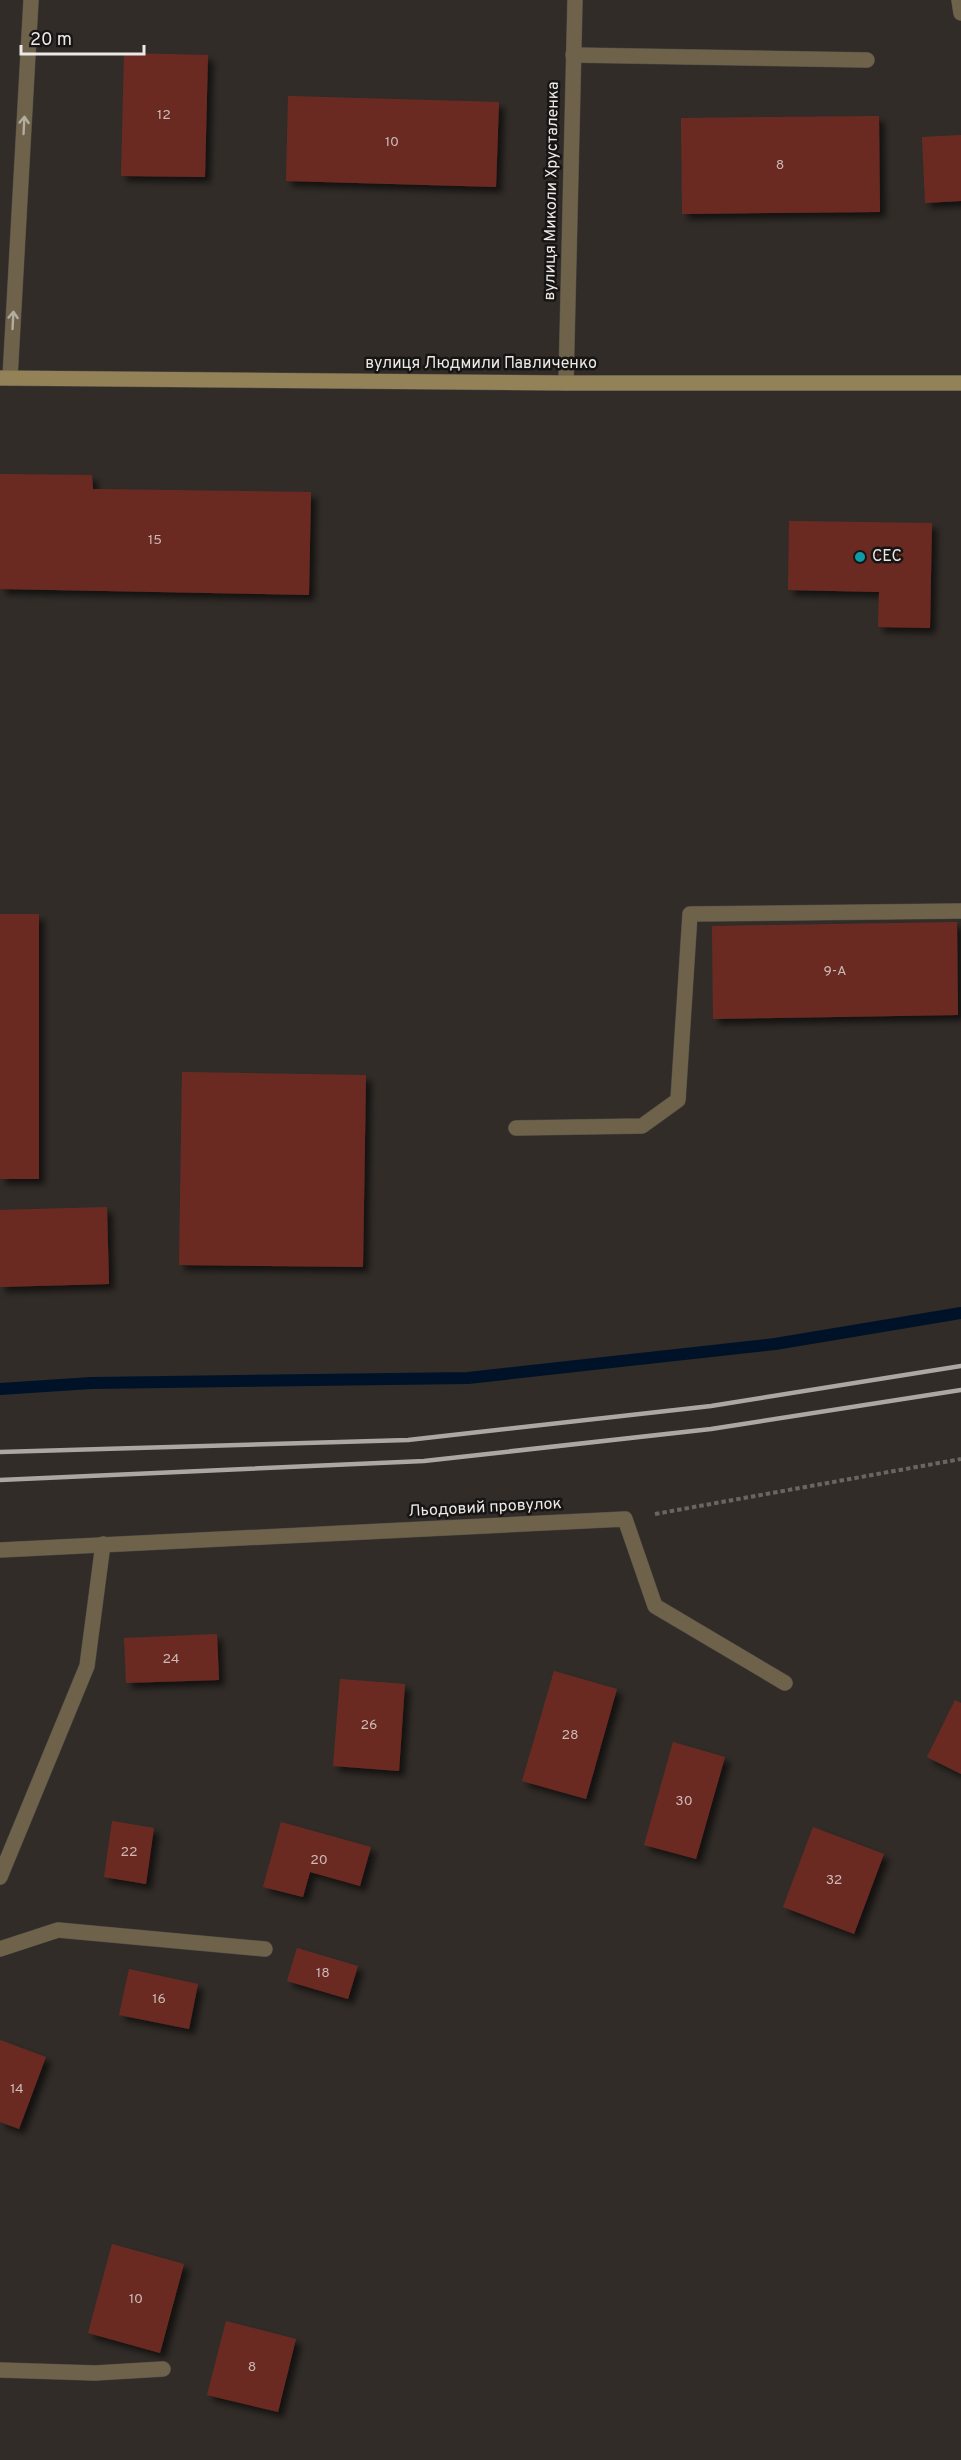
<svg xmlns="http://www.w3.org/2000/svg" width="961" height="2460" font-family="Overpass,sans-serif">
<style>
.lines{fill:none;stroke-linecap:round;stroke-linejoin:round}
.stream{stroke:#001228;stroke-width:12}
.building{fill:#6a2c24;filter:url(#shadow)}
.lane-casing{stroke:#4f4a46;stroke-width:16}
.street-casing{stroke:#4f4a46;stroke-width:16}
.secondary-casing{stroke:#4f4a46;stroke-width:16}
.path{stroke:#6a6562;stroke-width:4;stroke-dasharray:4.5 3;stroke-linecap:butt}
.lane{stroke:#6e634a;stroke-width:15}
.street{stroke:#6e634a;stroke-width:15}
.secondary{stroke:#938258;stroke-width:15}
.rail{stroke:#aca7a5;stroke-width:4.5}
.oneway{stroke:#b3aca0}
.culture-dot{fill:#0f9aa8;stroke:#171513;stroke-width:2}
.labels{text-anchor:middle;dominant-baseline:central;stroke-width:5;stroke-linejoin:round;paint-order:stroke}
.number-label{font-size:14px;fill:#ccb9b6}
.street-label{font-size:16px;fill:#ece8e6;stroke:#171513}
.poi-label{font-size:16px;fill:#ece8e6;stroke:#171513;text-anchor:start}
</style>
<defs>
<filter id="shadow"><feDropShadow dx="5.5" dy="5.5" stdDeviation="3" flood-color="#0009"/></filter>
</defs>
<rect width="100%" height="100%" fill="#312c28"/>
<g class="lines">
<polyline class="stream" points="0,1389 91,1383 468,1378 775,1344 961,1313"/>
</g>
<g class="building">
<polygon points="124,53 208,55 205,177 121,176"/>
<polygon points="288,96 499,102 496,187 286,181"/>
<polygon points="879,116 880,212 682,214 681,118"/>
<polygon points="961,135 961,201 925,203 922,137"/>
<polygon points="0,474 92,475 93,489 311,492 309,595 0,589"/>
<polygon points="789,521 932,523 930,628 878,627 879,592 788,590"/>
<rect x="0" y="914" width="39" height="265"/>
<polygon points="957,922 958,1015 713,1019 712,926"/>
<polygon points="182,1072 366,1075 363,1267 179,1265"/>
<polygon points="107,1207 109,1284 0,1287 0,1210"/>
<polygon points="217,1634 219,1680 126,1683 124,1638"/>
<polygon points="554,1671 617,1689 586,1799 522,1781"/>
<polygon points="340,1679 405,1684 399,1771 333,1766"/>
<polygon points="955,1700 961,1703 961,1774 927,1757"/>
<polygon points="673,1742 725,1757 696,1859 644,1845"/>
<polygon points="112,1821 154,1828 146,1884 104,1877"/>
<polygon points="281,1822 371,1847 360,1886 310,1872 303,1897 263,1887"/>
<polygon points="813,1827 884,1854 854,1934 783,1907"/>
<polygon points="297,1948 358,1966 348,1999 287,1981"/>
<polygon points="129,1969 198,1984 189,2029 119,2015"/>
<polygon points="0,2040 46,2057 19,2129 0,2122"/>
<polygon points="112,2244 184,2264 160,2353 88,2333"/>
<polygon points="226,2321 296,2339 278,2412 207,2395"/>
</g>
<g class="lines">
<defs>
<g id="lane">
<polyline points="959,0 961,13"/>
<polyline points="573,55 867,60"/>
<polyline points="516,1128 642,1126 678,1100 690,914 961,911"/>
<polyline points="0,1949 58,1930 265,1949"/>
<polyline points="0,2370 95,2373 163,2369"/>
</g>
<g id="street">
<polyline points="10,378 31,0"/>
<polyline points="566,383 575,0"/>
<polyline points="0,1550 625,1519 655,1606 785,1683"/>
<polyline points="0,1877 87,1666 103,1544"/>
</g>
<polyline id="secondary" points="0,378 566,383 961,383"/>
</defs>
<use href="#lane" class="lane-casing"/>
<use href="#street" class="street-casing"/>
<use href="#secondary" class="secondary-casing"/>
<polyline class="path" points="655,1514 961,1459"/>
<use href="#lane" class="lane"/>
<use href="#street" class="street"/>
<use href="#secondary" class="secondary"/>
<g class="rail">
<polyline points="0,1452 408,1440 711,1406 961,1366"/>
<polyline points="0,1480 424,1461 711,1429 961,1390"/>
</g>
</g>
<defs><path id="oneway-shaft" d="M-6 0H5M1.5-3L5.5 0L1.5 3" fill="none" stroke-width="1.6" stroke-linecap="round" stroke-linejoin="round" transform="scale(1.5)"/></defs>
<g class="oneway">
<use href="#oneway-shaft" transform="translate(24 125) rotate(-87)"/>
<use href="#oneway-shaft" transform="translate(13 320) rotate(-87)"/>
</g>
<circle class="culture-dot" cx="860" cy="557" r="6"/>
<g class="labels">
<g class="number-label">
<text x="164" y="115">12</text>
<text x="392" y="142">10</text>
<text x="780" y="165">8</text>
<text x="155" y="540">15</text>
<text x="835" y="971">9-А</text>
<text x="171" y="1659">24</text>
<text x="369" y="1725">26</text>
<text x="570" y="1735">28</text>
<text x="684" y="1801">30</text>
<text x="129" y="1852">22</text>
<text x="319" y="1860">20</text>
<text x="834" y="1880">32</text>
<text x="323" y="1973">18</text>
<text x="159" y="1999">16</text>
<text x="17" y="2089">14</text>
<text x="136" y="2299">10</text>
<text x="252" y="2367">8</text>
</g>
<g class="street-label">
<text transform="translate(552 191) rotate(-89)">вулиця Миколи Хрусталенка</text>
<text x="481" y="364">вулиця Людмили Павличенко</text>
<text transform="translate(485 1508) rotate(-3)">Льодовий провулок</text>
</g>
<g class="poi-label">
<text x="872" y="557">СЕС</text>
</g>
</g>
<path d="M21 45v9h123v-9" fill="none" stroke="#ece8e6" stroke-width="3"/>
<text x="30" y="45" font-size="18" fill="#ece8e6" stroke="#171513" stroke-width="4.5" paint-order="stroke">20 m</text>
</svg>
